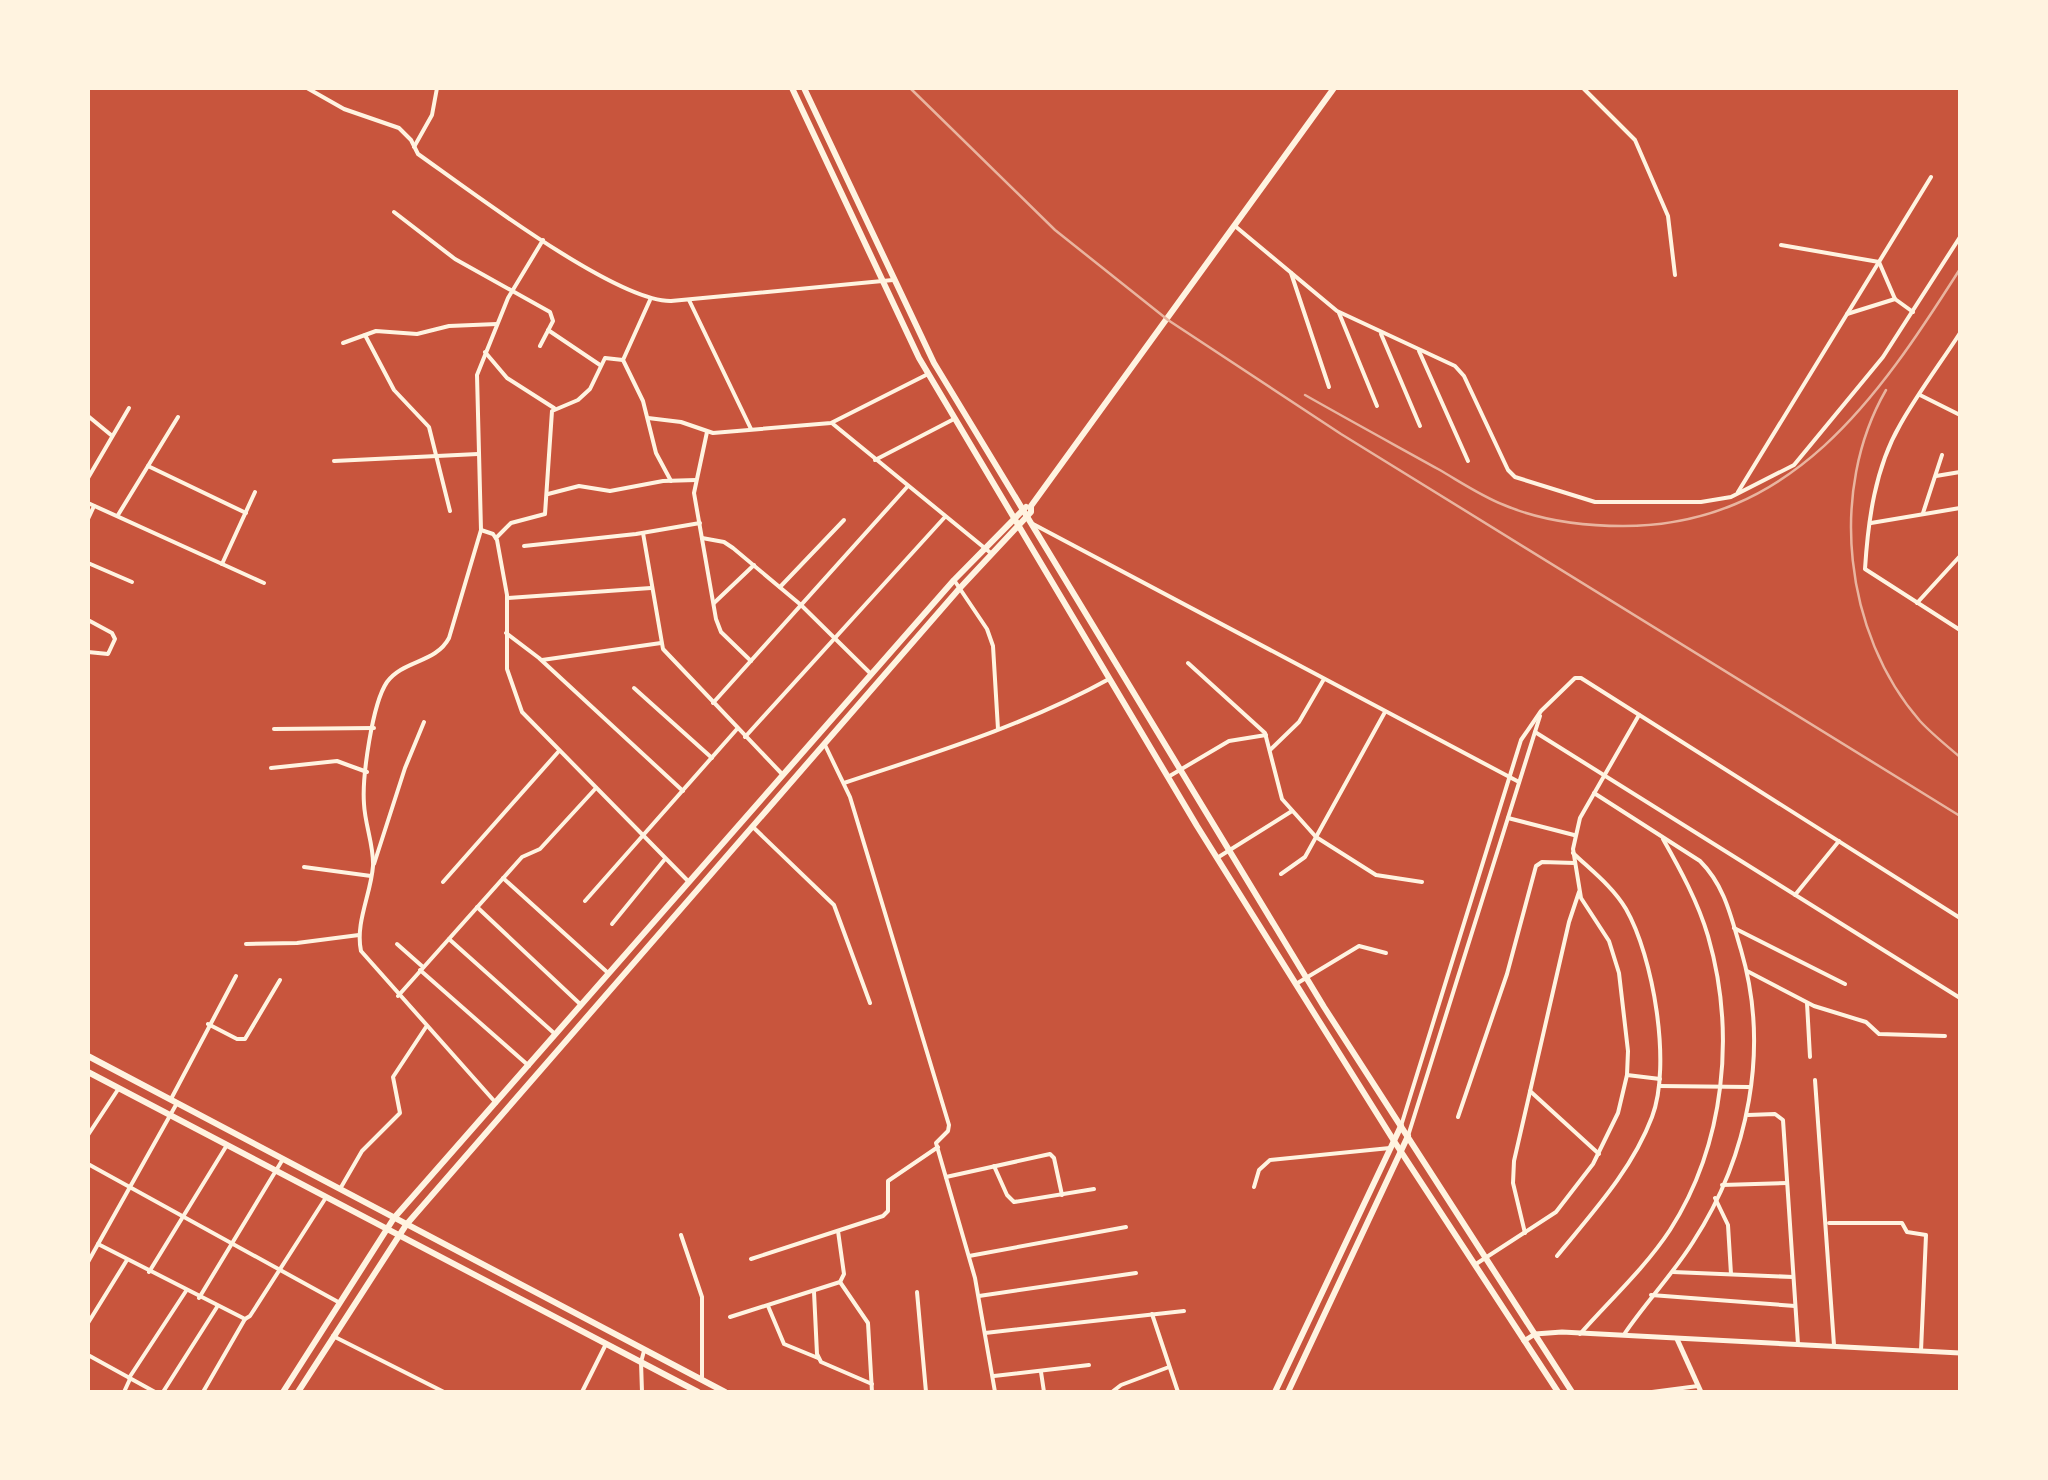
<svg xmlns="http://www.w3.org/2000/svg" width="2048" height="1480" font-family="Quicksand,sans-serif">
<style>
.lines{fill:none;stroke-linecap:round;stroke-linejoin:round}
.minor{stroke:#fff3e0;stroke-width:4}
.tertiary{stroke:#fff3e0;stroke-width:5}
.secondary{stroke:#fff3e0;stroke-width:6}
.primary{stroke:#fff3e0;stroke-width:6}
.rail{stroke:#e9b49f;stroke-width:2.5}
</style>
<rect width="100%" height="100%" fill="#c8553d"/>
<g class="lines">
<g class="minor">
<path d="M307 88 344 109 399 128 411 140 418 154C469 190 616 302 671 301L893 280"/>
<polyline points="1356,88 1366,88"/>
<polyline points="1583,88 1635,140 1668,216 1675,275"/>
<polyline points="414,147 432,115 437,88"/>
<polyline points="394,212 455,259 550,312 553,321 540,346"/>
<polyline points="1235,226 1337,311 1455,366 1464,376 1508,470 1515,477 1595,502 1701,502 1731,497 1794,465 1883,357 1960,237"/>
<polyline points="1781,245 1879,262 1895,299 1913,312"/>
<polyline points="1291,273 1329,387"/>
<polyline points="650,300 623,360 643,401 656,453 671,481"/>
<polyline points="689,300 751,429"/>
<polyline points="1339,313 1377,406"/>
<polyline points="1847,314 1895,299"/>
<polyline points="548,330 600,365"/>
<path d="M1960 333C1940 364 1918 393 1900 425 1875 468 1868 521 1865 569L1960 630"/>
<polyline points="1381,334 1420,426"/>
<polyline points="365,335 394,390 429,427 450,511"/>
<polyline points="343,343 376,331 417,334 449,326 497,324"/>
<polyline points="1419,351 1468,461"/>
<polyline points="485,352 507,378 554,408"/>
<polyline points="1920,395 1960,415"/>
<polyline points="88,416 111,435"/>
<polyline points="648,418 681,422 713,433 831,423 928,374"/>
<polyline points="833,424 992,554"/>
<polyline points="707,432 694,493 716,619 721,632 751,661"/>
<polyline points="875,460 954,419"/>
<polyline points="334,461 478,454"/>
<polyline points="148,466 246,513"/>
<polyline points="1936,476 1960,472"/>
<polyline points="88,478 129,408"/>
<polyline points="1738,492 1931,177"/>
<polyline points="548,494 579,486 610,491 663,481 696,480"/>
<polyline points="88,503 264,583"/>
<polyline points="1923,513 1942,455"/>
<polyline points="118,515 178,417"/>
<polyline points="88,519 94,506"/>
<polyline points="1871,523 1960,508"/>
<polyline points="1033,524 1519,782"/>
<polyline points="481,530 493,534 497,540 507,595 507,669 522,712 688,881"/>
<polyline points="643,533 663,649 782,774"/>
<polyline points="496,538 511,523 545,514 552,411 578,400 590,389 605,358 623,360"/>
<polyline points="702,538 724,542 733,548 801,605 871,674"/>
<polyline points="524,546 636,534 700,523"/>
<polyline points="88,563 132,582"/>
<polyline points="222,564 255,492"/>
<polyline points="954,580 987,629 993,646 998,729"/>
<polyline points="780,587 844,520"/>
<polyline points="507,598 651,588"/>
<polyline points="714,603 754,565"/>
<polyline points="1917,603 1960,556"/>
<polyline points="88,620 112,633 115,639 108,654 88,652"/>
<polyline points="506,633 539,658 683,791"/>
<polyline points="542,660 661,643"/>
<polyline points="1188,663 1265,733 1282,799 1316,837 1376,875 1422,882"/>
<polyline points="634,688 712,758"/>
<polyline points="713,703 907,487"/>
<polyline points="274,729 374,728"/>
<polyline points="1535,732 1960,998"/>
<polyline points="745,737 944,518"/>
<polyline points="825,745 850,797 949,1125 948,1131 936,1143 975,1278 995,1392"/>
<polyline points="1270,750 1299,722 1324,679"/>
<polyline points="271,768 337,761 367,772"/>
<polyline points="1168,777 1229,741 1266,735"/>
<path d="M844 783C934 753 1026 725 1109 679"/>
<path d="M1594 793 1700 861C1725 886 1731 917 1741 950 1770 1048 1749 1156 1693 1242 1673 1274 1646 1302 1625 1333"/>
<polyline points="1508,818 1574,835"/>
<polyline points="754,828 834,905 870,1003"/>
<polyline points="1217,858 1292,811"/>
<polyline points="374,864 405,768 424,722"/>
<polyline points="304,867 371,876"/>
<polyline points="1281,874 1305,857 1385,712"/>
<polyline points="503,878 607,972"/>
<polyline points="443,882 559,751"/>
<polyline points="1795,895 1839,841"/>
<polyline points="585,901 737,729"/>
<polyline points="477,907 579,1003"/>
<polyline points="612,924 665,859"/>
<polyline points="1734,928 1845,984"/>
<polyline points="449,939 555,1034"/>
<polyline points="246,944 297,943 359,935"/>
<polyline points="397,944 423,967"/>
<polyline points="420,970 529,1066"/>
<polyline points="1747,971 1814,1006 1866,1022 1879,1034 1945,1036"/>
<polyline points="1296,984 1359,946 1386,953"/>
<polyline points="398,996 522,857 540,849 596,788"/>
<polyline points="1807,1003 1810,1057"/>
<polyline points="208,1024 237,1039 245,1039 280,980"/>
<polyline points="1627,1075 1660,1079"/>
<polyline points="1815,1080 1834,1345"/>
<polyline points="1659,1086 1749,1087"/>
<polyline points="1530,1091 1599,1154"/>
<polyline points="171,1099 236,976"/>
<path d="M496 1103 361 951C355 923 371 894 373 866 374 846 365 825 364 804 362 778 372 704 387 682 403 660 436 663 449 638L481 530 477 375 508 298 543 240"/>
<polyline points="1748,1115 1775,1114 1783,1120 1798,1344"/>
<polyline points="1458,1117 1507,974 1536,866 1542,862 1575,863"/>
<polyline points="1401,1126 1521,740 1541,711 1575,678 1581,678 1960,918"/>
<polyline points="88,1135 119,1088"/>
<polyline points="1408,1136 1540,716"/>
<polyline points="88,1164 340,1303"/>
<polyline points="994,1166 1007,1195 1014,1202 1094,1189"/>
<polyline points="946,1177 1050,1154 1054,1158 1062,1195"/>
<polyline points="1722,1185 1787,1183"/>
<polyline points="1254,1187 1259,1170 1270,1160 1390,1148"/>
<polyline points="340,1189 362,1151 400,1113 393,1077 426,1027"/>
<polyline points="1715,1198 1728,1225 1731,1274"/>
<polyline points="1829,1223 1902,1223 1907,1232 1926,1235 1921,1351"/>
<polyline points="1525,1233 1513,1183 1514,1161 1569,922 1579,892"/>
<polyline points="681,1235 702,1297 702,1377"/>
<polyline points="98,1244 245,1319 250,1316 325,1199"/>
<polyline points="969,1256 1126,1227"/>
<path d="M1557 1256C1592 1213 1632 1170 1652 1117 1672 1065 1653 956 1626 909 1613 887 1592 871 1573 853"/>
<polyline points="751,1259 883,1216 888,1211 888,1181 938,1147"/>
<polyline points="88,1262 177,1103"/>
<polyline points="1476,1264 1556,1212 1593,1164 1618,1113 1627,1075 1628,1051 1619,973 1609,941 1581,898 1573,849 1580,818 1639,715"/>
<polyline points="149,1272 227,1145"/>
<polyline points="1673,1272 1793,1277"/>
<polyline points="840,1282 868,1323 872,1392"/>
<polyline points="814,1292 817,1354 821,1362 872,1384"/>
<polyline points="917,1292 926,1392"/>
<polyline points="1651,1295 1795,1306"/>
<polyline points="979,1296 1136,1273"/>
<polyline points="199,1298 283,1159"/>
<polyline points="768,1306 784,1344 818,1358"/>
<polyline points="1152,1314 1178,1392"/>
<polyline points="730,1317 840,1282 844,1274 838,1231"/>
<polyline points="88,1323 127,1260"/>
<polyline points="985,1333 1184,1311"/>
<path d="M1580 1334C1610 1300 1645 1268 1670 1230 1725 1144 1736 1033 1708 936 1698 902 1680 869 1663 839"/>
<polyline points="333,1336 444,1392"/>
<polyline points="88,1355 155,1392"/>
<polyline points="1041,1372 1044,1392"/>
<polyline points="994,1376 1089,1365"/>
<polyline points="129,1378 186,1291"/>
<polyline points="124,1392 130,1379"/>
<polyline points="163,1392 217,1307"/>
<polyline points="203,1392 245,1319"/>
<polyline points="582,1392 606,1344"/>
<polyline points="642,1392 641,1362 644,1351"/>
<polyline points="1112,1392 1121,1385 1169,1367"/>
<polyline points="1652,1392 1698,1386"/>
</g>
<g class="tertiary">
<polyline points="1677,1339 1701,1392"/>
<polyline points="1524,1341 1535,1334 1562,1332 1960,1353"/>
</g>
<g class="secondary">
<polyline points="88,1056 725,1392"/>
<polyline points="88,1072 698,1392"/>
<polyline points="283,1392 394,1218 954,580 1026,507"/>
<polyline points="298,1392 406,1225 959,589 1031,512 1031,506 1334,88"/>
<polyline points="1275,1392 1401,1126"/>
<polyline points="1288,1392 1408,1136"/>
</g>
<g class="primary">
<polyline points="792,88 919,358 1197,826 1394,1141 1558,1392"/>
<polyline points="804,88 934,363 1324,1007 1572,1392"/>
</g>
<g class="rail">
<polyline points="910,88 1055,230 1168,320 1341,434 1960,816"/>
<path d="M1886 390C1828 490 1844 634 1920 721 1932 734 1947 746 1960 757"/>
<path d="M1305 395C1349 420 1393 444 1438 469 1459 481 1481 496 1504 505 1542 521 1582 526 1623 526 1792 526 1878 398 1960 269"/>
</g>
</g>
<rect width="2048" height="1480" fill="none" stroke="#fff3e0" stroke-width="180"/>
</svg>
